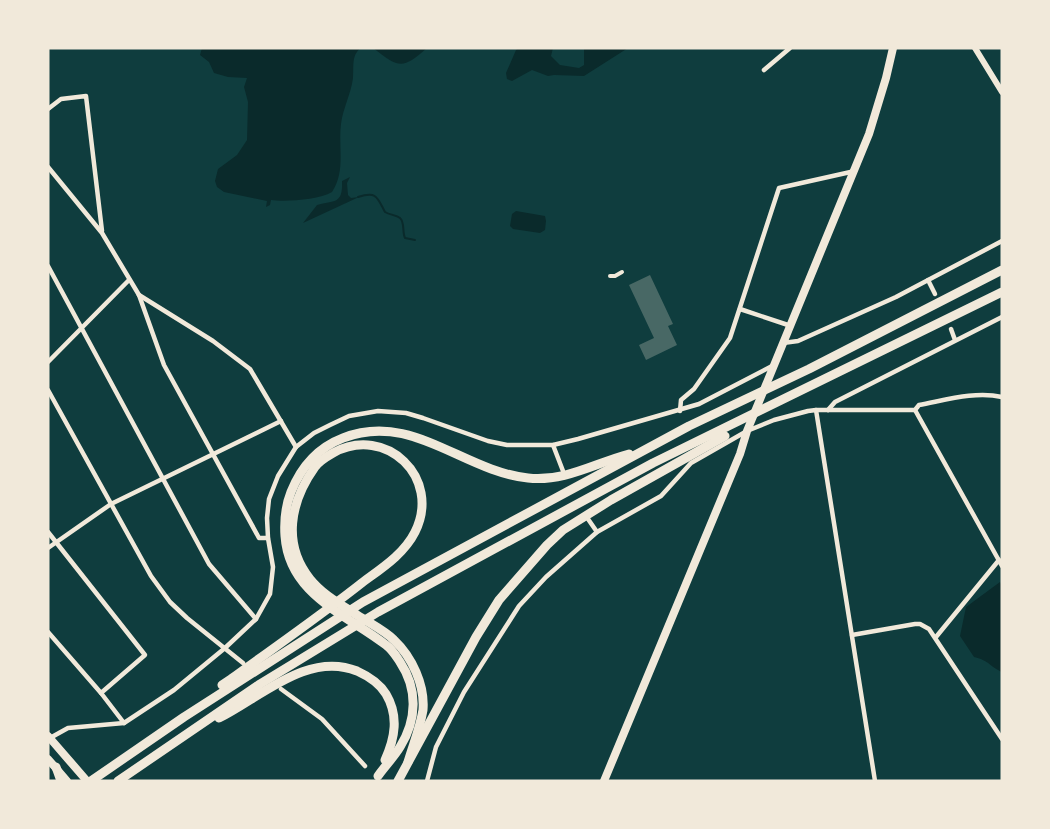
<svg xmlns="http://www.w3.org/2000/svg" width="1050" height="829" font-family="Signika,sans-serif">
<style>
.water{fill:#0a2a2b}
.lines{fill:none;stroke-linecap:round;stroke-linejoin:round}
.stream{stroke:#0a2a2b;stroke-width:2}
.building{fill:#486865}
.pedestrian{stroke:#f1e9da;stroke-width:4}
.minor{stroke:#f1e9da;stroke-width:4.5}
.tertiary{stroke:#f1e9da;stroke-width:6}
.trunk{stroke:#f1e9da;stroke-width:8}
.motorway{stroke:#f1e9da;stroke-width:9}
</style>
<rect width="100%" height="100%" fill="#0f3d3e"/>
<g class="water">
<path d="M202 48H361C351 55 354 67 353 78 351 94 343 108 341 124 338 147 346 171 332 192 318 200 285 202 271 200L270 205 266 207 267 201 224 192 217 187 215 181 218 169 237 155 247 140 248 102 244 87 247 78 228 77 214 73 209 62 200 55Z"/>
<path d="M373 48H427C402 70 399 68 373 48Z"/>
<polygon points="519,48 553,48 551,56 560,65 579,68 584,65 584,48 628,48 584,76 554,75 548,76 532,70 512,81 507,79 506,73 516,50"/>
<path d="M350 177 347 183 348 195 351 198 359 197 303 223 317 205C334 200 343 205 342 181Z"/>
<polygon points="516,211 545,216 546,221 545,230 540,233 513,229 510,226 512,214"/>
<path d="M1000 582 1002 586V672C989 666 990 661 974 657L960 636 966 607Z"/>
</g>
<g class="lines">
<path class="stream" d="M358 197C377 191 377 197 385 212 390 215 396 215 400 218 405 222 402 232 405 238L415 240"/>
</g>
<polygon class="building" points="650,275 673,324 668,326 677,345 646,360 639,345 654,338 629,285"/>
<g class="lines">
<polyline class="pedestrian" points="610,276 615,276 622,272"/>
<g class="minor">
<polyline points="764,70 790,48"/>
<polyline points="48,109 61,99 86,96 102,231"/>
<polyline points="48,167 102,233 139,295 164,365 259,538 268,538"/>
<polyline points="48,266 209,564 256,619"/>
<polyline points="928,280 935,294"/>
<polyline points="139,295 213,341 250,369 296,447"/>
<polyline points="740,309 791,326"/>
<polyline points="951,329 955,340"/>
<polyline points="783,343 798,341 896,297 1002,241"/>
<polyline points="48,362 129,280"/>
<polyline points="48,390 151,576 170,602 187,618 243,663"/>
<polyline points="828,410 835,402 1002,317"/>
<polyline points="915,410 1002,566"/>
<polyline points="680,411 681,400 694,389 730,338 779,188 855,171"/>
<polyline points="553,445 563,471"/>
<polyline points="588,519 597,532"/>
<polyline points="48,532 145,655 101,693"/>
<polyline points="48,548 111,504 281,421"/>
<polyline points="48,632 101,693 124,723"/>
<polyline points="852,635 915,624 920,624 929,629 1002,739"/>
<polyline points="936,637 999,560"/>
<polyline points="281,689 322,719 365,766"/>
<polyline points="50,738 68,728 124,723 174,690 225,648 256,619 270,594 273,567 268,538 267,518 269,499 278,476 296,447 314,433 330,425 349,416 378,411 406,413 423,418 488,441 507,445 553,445 578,439 699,404 774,365"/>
<polyline points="427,781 436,747 464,692 519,606 546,577 597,532 661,496 691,463 747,431 774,420 808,411 816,410"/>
<path d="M875 781 816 410H915L919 405C946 400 975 391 1002 397"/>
</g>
<polyline class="tertiary" points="975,48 1002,92"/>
<g class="trunk">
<polyline points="48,736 87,781"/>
<polyline points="48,759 67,781"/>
<polyline points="604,781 740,454 747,431 869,134 886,78 893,48"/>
</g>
<g class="motorway">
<path d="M222 685 231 679C275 647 320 616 363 582 382 568 404 554 415 532 442 478 386 424 333 453 326 457 319 461 315 467 290 502 282 544 310 579 323 595 340 604 357 615 369 623 384 630 394 640 412 657 425 685 423 710 420 728 413 745 408 762"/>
<path d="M219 718C261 697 308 651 357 671 368 676 380 684 386 694 399 716 395 738 385 760"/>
<polyline points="56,767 61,781"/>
<path d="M378 776C385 766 394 757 400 747 417 720 418 689 400 662 396 656 392 649 386 645 346 614 289 595 285 536 284 521 285 507 291 492 301 467 317 448 343 438 412 411 462 471 528 478 565 482 595 463 629 454"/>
<polyline points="91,781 184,717 363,602 689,426 809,369 1002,270"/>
<polyline points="118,781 260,684 378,612 653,463 1002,292"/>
<polyline points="398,781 476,637 499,600 547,545 563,530 611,500 725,436"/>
</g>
</g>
<rect width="1050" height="829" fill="none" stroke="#f1e9da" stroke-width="99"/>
</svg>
